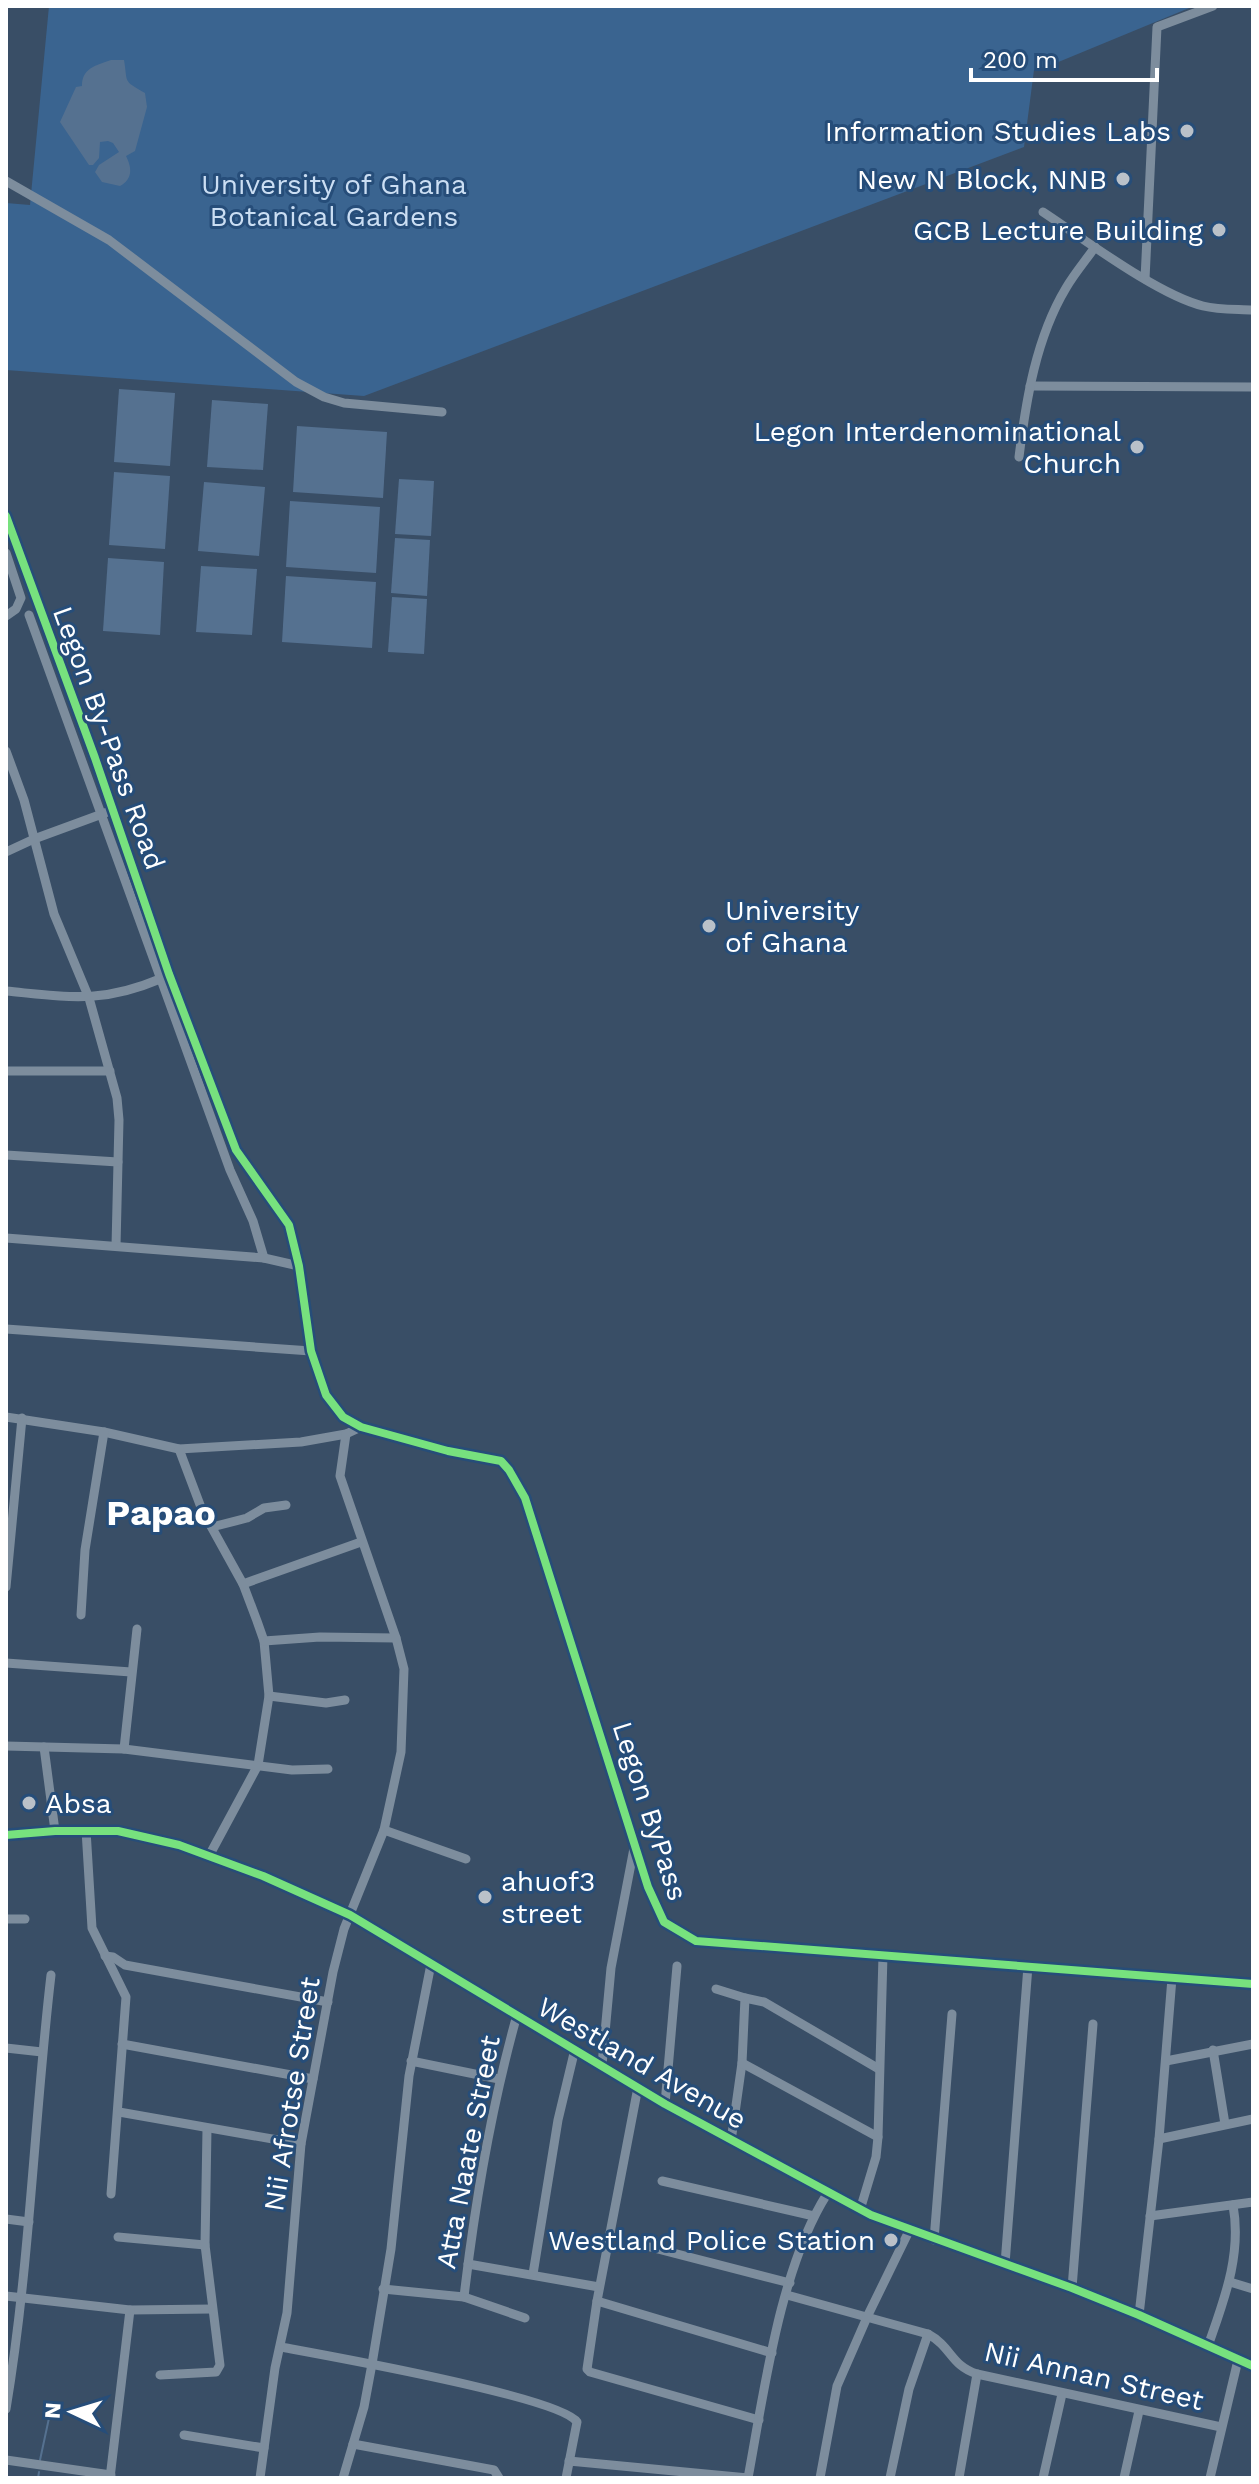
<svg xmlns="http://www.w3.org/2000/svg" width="1259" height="2484" font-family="'Work Sans',sans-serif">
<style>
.green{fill:#3a6490}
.water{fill:#557190}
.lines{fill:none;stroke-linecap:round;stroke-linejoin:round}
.stream{stroke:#557190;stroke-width:2}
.minor{stroke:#7d8d9d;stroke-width:9}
.cycleway-casing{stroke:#264d79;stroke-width:13}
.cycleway{stroke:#77e17e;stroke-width:8}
.poi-dot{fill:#bac1c9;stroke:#264d79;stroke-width:3}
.labels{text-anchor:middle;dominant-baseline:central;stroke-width:6;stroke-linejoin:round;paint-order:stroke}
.poi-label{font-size:28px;fill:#fff;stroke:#264d79;text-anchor:end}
.park-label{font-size:28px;fill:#cbdef3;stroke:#264d79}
.street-label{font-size:28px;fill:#fff;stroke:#264d79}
.district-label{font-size:36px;font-weight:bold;fill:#fff;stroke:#264d79}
</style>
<rect width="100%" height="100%" fill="#394e66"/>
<polygon class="green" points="49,6 1194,6 1056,63 1034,70 1024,147 364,396 6,370 6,203 30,205"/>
<g class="water">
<path d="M111 60H124C128 83 122 80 145 93L147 107 135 151 126 156C132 168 133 179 120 186L102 182 95 172 99 165 119 152 113 143 108 141 100 142 99 158 93 165H89L60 122 76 87 82 86C82 68 95 66 111 60Z"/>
<polygon points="119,389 175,393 170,466 114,462"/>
<polygon points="212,400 268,404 263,470 207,467"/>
<polygon points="297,426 387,432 383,498 293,492"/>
<polygon points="114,472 170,476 165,549 109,545"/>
<polygon points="399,479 434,481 431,536 395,534"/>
<polygon points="204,482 265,487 259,556 198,551"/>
<polygon points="290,501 380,507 376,573 286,567"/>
<polygon points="395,538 430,540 427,596 391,593"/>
<polygon points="108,558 164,562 160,635 103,631"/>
<polygon points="201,566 257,569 252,635 196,632"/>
<polygon points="286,576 376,582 372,648 282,642"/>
<polygon points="392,597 427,599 424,654 388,652"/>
</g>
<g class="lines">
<g class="stream">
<polyline points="40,2460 52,2404"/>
<polyline points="38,2478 39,2472"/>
</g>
<g class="minor">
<polyline points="6,181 109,240 296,382 324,397 344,403 442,412"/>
<path d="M1043 212C1084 239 1158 295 1203 306 1219 310 1237 309 1253 310"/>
<polyline points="1145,279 1157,27 1213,6"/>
<polyline points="1030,386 1253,387"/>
<path d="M1019 457C1026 400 1036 338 1066 288 1074 274 1086 260 1095 247"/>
<polyline points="6,516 95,758 169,974 236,1150 289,1225 299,1266 311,1351 326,1395 343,1417 361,1427 448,1451 501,1461 509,1470 525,1498 648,1887 664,1922 696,1941 1253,1984"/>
<polyline points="6,553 21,598 16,609 6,616"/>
<polyline points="29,615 230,1170 253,1221 264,1258"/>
<polyline points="6,751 24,800 54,914 89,998 117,1098 119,1120 116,1246"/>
<polyline points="6,852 34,839 113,810"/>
<path d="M6 991C68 997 101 1004 160 979"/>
<polyline points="6,1071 110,1071"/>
<polyline points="6,1155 118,1162"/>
<polyline points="6,1238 264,1258 299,1266"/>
<polyline points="6,1329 311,1351"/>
<polyline points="6,1417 104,1432 179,1449 301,1442 346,1434 361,1427"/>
<polyline points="179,1449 202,1510 243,1584 257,1621 264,1641 269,1696 258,1765 209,1856"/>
<polyline points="212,1527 247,1518 264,1508 286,1505"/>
<polyline points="243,1584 361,1542"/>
<polyline points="6,1587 22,1418"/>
<polyline points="81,1615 85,1550 104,1432"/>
<polyline points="264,1641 320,1637 396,1638"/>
<polyline points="6,1663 131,1672"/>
<polyline points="269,1696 326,1703 345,1700"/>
<polyline points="6,1746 124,1749 292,1770 328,1769"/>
<polyline points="44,1747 55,1831"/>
<polyline points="124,1749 137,1629"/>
<polyline points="86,1830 92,1928 126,1997 111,2194"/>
<polyline points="384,1830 466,1859"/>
<polyline points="6,1835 55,1831 118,1831 179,1845 263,1876 350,1915 665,2104 871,2215 1072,2288 1139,2315 1253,2366"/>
<polyline points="6,1919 25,1919"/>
<polyline points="105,1956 113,1957 125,1965 328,2002"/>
<polyline points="716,1989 745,1998 742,2063 731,2141"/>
<polyline points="745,1998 764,2002 879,2069"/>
<polyline points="122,2044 313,2079"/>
<polyline points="6,2048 42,2052"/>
<polyline points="1213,2050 1225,2124"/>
<polyline points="411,2061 499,2079"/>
<polyline points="1166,2061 1253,2044"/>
<polyline points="742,2063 878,2137"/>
<polyline points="602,2065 611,1968 635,1843"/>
<polyline points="638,2087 597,2301 587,2369 590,2372 759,2420"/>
<polyline points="665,2104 677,1966"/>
<polyline points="119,2112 301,2144"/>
<polyline points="1159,2139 1253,2119"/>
<polyline points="662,2181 814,2216"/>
<polyline points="860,2210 876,2157 878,2137 883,1955"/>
<polyline points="1150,2216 1253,2202"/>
<polyline points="6,2219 29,2222"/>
<polyline points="118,2237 205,2245"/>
<polyline points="934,2240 952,2014"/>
<polyline points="650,2247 790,2283"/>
<polyline points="468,2264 599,2287"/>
<polyline points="1005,2264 1028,1966"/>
<polyline points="533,2274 558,2120 575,2049"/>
<polyline points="1230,2282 1253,2289"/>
<polyline points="1072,2288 1093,2024"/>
<polyline points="383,2289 464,2297 525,2318"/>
<path d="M787 2295 928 2334C952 2347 950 2365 977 2374L1221 2427"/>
<polyline points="6,2296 130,2310 212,2309"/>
<path d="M464 2297C475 2202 491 2108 517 2015"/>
<polyline points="597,2301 772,2353"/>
<polyline points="1139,2315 1159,2139 1172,1978"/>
<path d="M1208 2346C1224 2300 1242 2255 1233 2205"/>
<path d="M281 2347C324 2355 561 2397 577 2422L566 2478"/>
<polyline points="160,2375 216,2372 220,2365 205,2245 207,2129"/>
<path d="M6 2409C30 2265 34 2120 51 1975"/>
<polyline points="184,2435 264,2448"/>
<polyline points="353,2444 494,2470 499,2478"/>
<polyline points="6,2460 111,2475"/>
<path d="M569 2461 748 2478C764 2392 780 2268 827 2194"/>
<polyline points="110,2478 130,2310"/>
<polyline points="260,2478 275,2368 287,2313 301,2144 333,1972 344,1929 384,1830 401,1752 404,1669 396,1638 340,1476 346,1434"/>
<polyline points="343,2478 364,2407 372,2364 391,2249 409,2076 431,1964"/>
<polyline points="820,2478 837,2386 868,2315 909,2231"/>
<polyline points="890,2478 909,2389 928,2334"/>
<polyline points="959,2478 977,2374"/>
<polyline points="1043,2478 1062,2394"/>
<polyline points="1124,2478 1139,2411"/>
<polyline points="1210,2478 1238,2360"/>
</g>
<defs>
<g id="cycleway">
<polyline points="6,516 95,758 169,974 236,1150 289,1225 299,1266 311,1351 326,1395 343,1417 361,1427 448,1451 501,1461 509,1470 525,1498 648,1887 664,1922 696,1941 1253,1984"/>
<polyline points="6,1835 55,1831 118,1831 179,1845 263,1876 350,1915 665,2104 871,2215 1072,2288 1139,2315 1253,2366"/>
</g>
</defs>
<use href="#cycleway" class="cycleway-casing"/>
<use href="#cycleway" class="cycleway"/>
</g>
<g class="poi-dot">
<circle cx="1187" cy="131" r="8"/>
<circle cx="1123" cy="179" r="8"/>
<circle cx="1219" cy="230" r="8"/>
<circle cx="1137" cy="447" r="8"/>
<circle cx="709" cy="926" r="8"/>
<circle cx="29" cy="1803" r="8"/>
<circle cx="485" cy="1897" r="8"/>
<circle cx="891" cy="2240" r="8"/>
</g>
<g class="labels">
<g class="poi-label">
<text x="1171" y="131">Information Studies Labs</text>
<text x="1107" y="179">New N Block, NNB</text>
<text x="1203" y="230">GCB Lecture Building</text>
<text x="1121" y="431">Legon Interdenominational<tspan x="1121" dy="32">Church</tspan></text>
<text x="725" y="910" text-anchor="start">University<tspan x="725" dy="32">of Ghana</tspan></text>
<text x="45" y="1803" text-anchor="start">Absa</text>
<text x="501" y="1881" text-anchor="start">ahuof3<tspan x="501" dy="32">street</tspan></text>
<text x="875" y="2240">Westland Police Station</text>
</g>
<g class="park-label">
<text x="334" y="184">University of Ghana<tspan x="334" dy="32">Botanical Gardens</tspan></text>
</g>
<g class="street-label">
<text transform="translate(109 738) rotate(70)">Legon By-Pass Road</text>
<text transform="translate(650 1811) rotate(72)">Legon ByPass</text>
<text transform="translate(642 2063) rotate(30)">Westland Avenue</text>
<text transform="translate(292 2094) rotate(-81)">Nii Afrotse Street</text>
<text transform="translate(468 2152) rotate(-79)">Atta Naate Street</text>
<text transform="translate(1094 2376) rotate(13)">Nii Annan Street</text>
</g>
<g class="district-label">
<text x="161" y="1513">Papao</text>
</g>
</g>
<rect width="1259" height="2484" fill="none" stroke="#ffffff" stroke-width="16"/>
<g transform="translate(72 2412) rotate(274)" stroke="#264d79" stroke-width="6" paint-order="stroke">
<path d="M0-6L14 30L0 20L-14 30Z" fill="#ffffff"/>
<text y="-12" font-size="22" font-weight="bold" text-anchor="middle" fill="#ffffff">N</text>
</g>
<path d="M971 68v12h186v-12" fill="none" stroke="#ffffff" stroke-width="4"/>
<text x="983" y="68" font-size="24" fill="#ffffff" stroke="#264d79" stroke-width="6" paint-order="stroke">200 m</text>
</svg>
